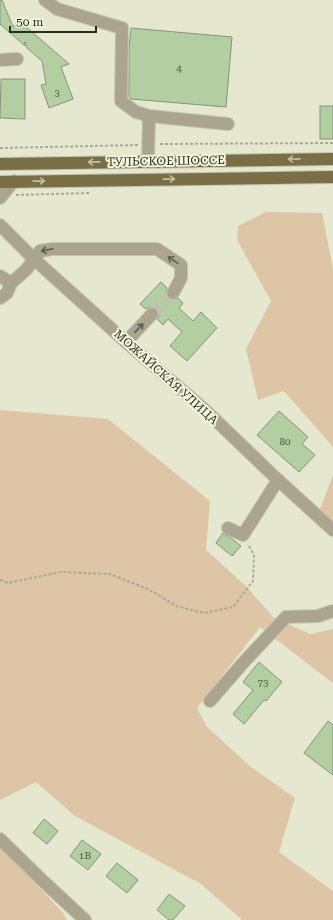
<svg xmlns="http://www.w3.org/2000/svg" width="333" height="920" font-family="'Roboto Serif',serif">
<style>
.green{fill:#dec5a6}
.building{fill:#b3cfa2;stroke:#85927d}
.lines{fill:none;stroke-linecap:round;stroke-linejoin:round}
.minor-tunnel{stroke:#c0c2ac;stroke-width:12;stroke-dasharray:12 6;stroke-linecap:butt}
.minor-casing{stroke:#c3c6b0;stroke-width:14}
.major-casing{stroke:#c3c6b0;stroke-width:14}
.path{stroke:#a7aa96;stroke-width:2;stroke-dasharray:3 2;stroke-linecap:butt}
.minor{stroke:#aba58f;stroke-width:12}
.major{stroke:#7a6e47;stroke-width:12}
.oneway{stroke:#c2c0a0}
.oneway2{stroke:#5e5c4e}
.labels{text-anchor:middle;dominant-baseline:central;stroke-width:4;stroke-linejoin:round;paint-order:stroke}
.number-label{font-size:10px;fill:#4c5542}
.street-label{font-size:12px;fill:#2a2c22;stroke:#f2f6dc}
</style>
<rect width="100%" height="100%" fill="#e5e8cf"/>
<g class="green">
<polygon points="266,212 322,213 333,269 333,447 284,391 258,400 246,349 271,301 237,240 238,226"/>
<polygon points="0,410 108,419 210,501 206,550 246,586 274,618 310,634 333,629 333,683 260,627 197,708 207,727 251,767 295,798 279,852 333,891 333,920 242,920 201,884 75,816 36,782 0,800"/>
<polygon points="333,475 333,523 319,512"/>
<polygon points="0,845 63,913 67,920 0,920"/>
</g>
<g class="building">
<polygon points="0,0 2,0 13,27 18,21 17,19 69,64 61,67 73,99 49,108 41,85 46,84 42,61 27,48 25,42 25,46 0,24"/>
<polygon points="131,28 232,37 226,107 131,99 129,97 129,48"/>
<polygon points="1,79 25,79 25,119 0,118"/>
<rect x="320" y="106" width="13" height="33"/>
<polygon points="161,282 167,288 166,293 167,297 170,300 173,300 178,298 183,303 179,308 193,321 201,312 217,328 187,361 170,346 182,332 168,319 163,325 157,319 159,316 159,312 157,308 153,307 150,307 146,309 140,304"/>
<polygon points="279,411 308,437 302,444 315,455 299,472 257,435"/>
<polygon points="223,533 230,537 241,546 232,556 216,543"/>
<polygon points="259,662 282,682 266,701 264,700 244,724 233,714 253,690 243,682"/>
<polygon points="328,721 333,725 333,775 304,753"/>
<polygon points="44,819 58,831 47,844 33,833"/>
<polygon points="82,840 101,854 88,870 70,856"/>
<polygon points="117,863 138,880 127,893 106,876"/>
<polygon points="169,894 185,906 173,920 169,920 157,910"/>
</g>
<g class="lines">
<polyline class="minor-tunnel" points="152,314 173,293"/>
<defs>
<g id="minor">
<polyline points="45,0 57,9 122,28 121,101 136,112 149,116"/>
<polyline points="0,60 17,59"/>
<polyline points="148,161 149,116 228,124"/>
<polyline points="0,198 14,181"/>
<polyline points="0,225 34,259 126,342 205,410 278,480 333,530"/>
<polyline points="0,276 11,283"/>
<polyline points="0,298 7,293 11,283 26,270 40,251 52,249 157,249 181,265 181,278 173,293"/>
<polyline points="126,342 152,314"/>
<polyline points="228,528 243,535 278,480"/>
<polyline points="210,701 243,663 286,617 318,616 333,611"/>
<polyline points="0,839 44,882 85,920"/>
</g>
<g id="major">
<polyline points="0,164 333,159"/>
<polyline points="0,182 333,177"/>
</g>
</defs>
<use href="#minor" class="minor-casing"/>
<use href="#major" class="major-casing"/>
<g class="path">
<polyline points="160,144 333,143"/>
<polyline points="0,148 138,145"/>
<polyline points="16,195 90,193"/>
<polyline points="0,580 8,583 60,572 110,574 148,589 176,606 204,613 233,607 253,581 254,555 248,544"/>
</g>
<use href="#minor" class="minor"/>
<use href="#major" class="major"/>
</g>
<defs><path id="oneway-shaft" d="M-6 0H5M1.5-3L5.5 0L1.5 3" fill="none" stroke-width="1.6" stroke-linecap="round" stroke-linejoin="round"/></defs>
<g class="oneway">
<use href="#oneway-shaft" transform="translate(294 159) rotate(179)"/>
<use href="#oneway-shaft" transform="translate(94 162) rotate(179)"/>
<use href="#oneway-shaft" transform="translate(169 179) rotate(-1)"/>
<use href="#oneway-shaft" transform="translate(39 181) rotate(-1)"/>
</g>
<g class="oneway2">
<use href="#oneway-shaft" transform="translate(47 250) rotate(168)"/>
<use href="#oneway-shaft" transform="translate(173 260) rotate(-146)"/>
<use href="#oneway-shaft" transform="translate(139 328) rotate(-47)"/>
</g>
<g class="labels">
<g class="number-label">
<text x="179" y="68">4</text>
<text x="57" y="92">3</text>
<text x="285" y="441">80</text>
<text x="263" y="682">73</text>
<text x="85" y="855">1В</text>
</g>
<g class="street-label">
<text transform="translate(166 161) rotate(-1)">ТУЛЬСКОЕ ШОССЕ</text>
<text transform="translate(166 377) rotate(42)">МОЖАЙСКАЯ УЛИЦА</text>
</g>
</g>
<path d="M10 26v6h86v-6" fill="none" stroke="#2a2c22" stroke-width="2"/>
<text x="16" y="26" font-size="12" fill="#2a2c22" stroke="#f2f6dc" stroke-width="3" paint-order="stroke">50 m</text>
</svg>
